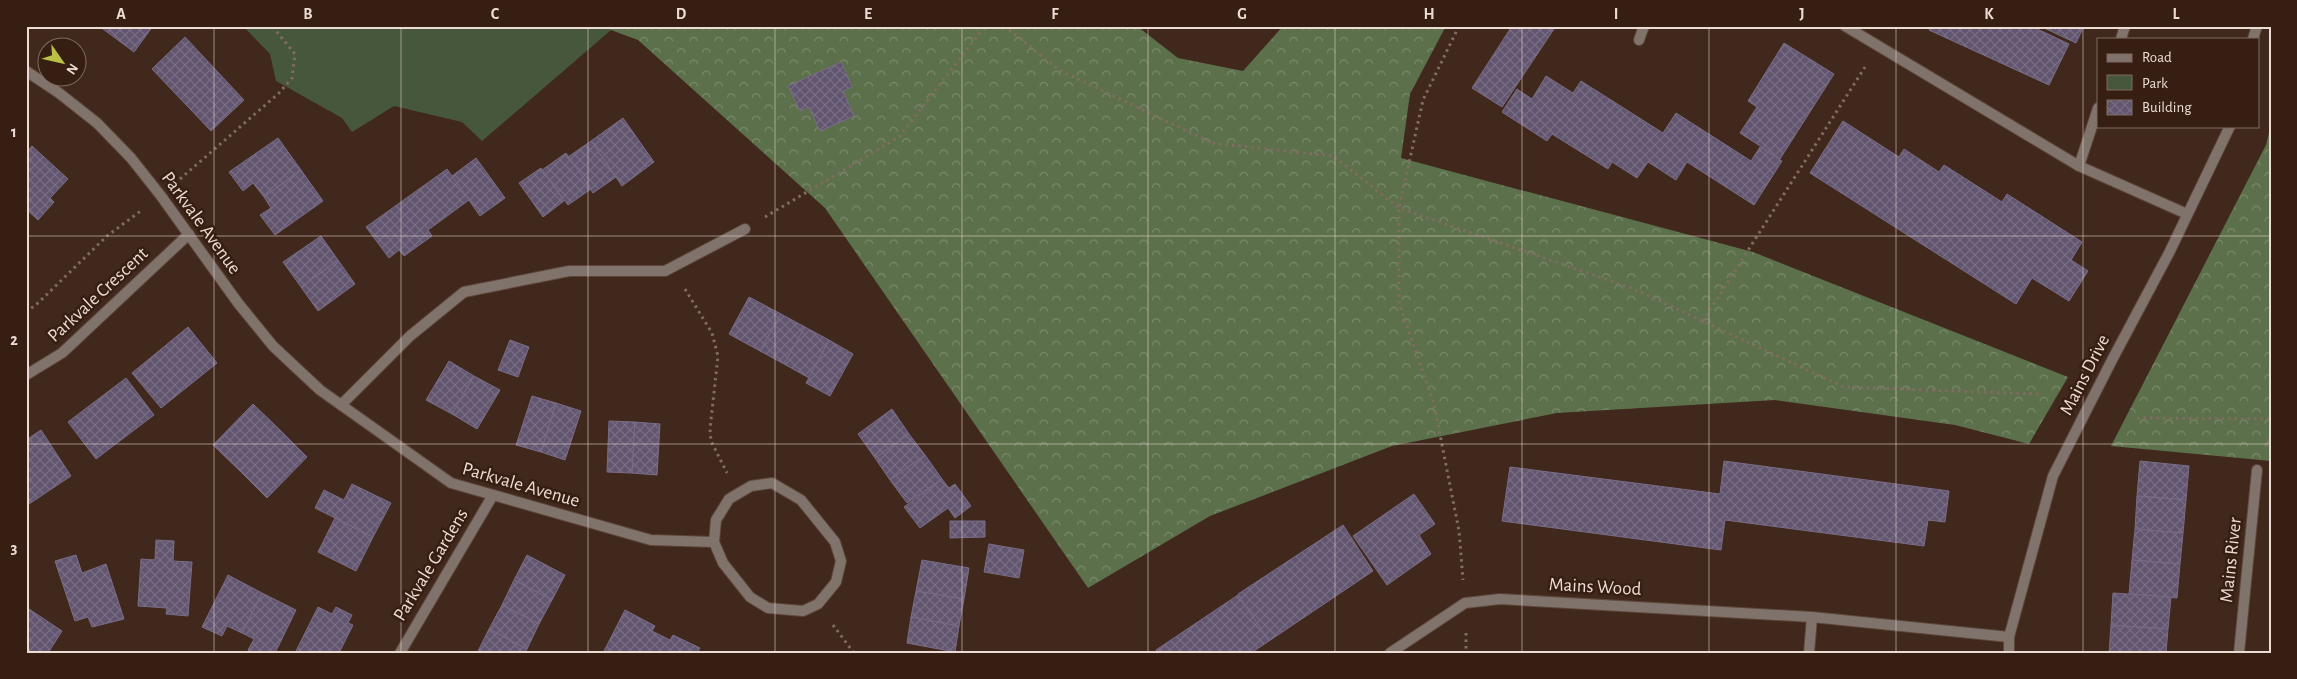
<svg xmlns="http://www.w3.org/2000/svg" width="2297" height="679" font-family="'Alegreya Sans',sans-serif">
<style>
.green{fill:#47573b}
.forest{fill:url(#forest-crowns)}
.building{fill:url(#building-cross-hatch);stroke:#796c87}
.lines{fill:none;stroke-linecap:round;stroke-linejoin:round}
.minor-casing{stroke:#5d4539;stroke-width:12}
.tertiary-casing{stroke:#5d4539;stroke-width:12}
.path{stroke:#826c62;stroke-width:3;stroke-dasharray:2.5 4;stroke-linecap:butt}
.minor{stroke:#80736c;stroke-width:10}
.tertiary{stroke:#80736c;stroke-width:10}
.grid{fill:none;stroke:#eddcd4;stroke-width:1;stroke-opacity:0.55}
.labels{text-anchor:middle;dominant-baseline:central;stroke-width:5;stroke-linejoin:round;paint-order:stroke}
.street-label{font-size:19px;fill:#eddcd4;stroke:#361e12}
.neatline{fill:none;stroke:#eddcd4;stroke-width:2}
.grid-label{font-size:16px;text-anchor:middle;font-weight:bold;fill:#eddcd4}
</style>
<defs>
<pattern id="forest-crowns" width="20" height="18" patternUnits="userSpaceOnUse" patternTransform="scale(1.25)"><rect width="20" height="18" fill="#5b704b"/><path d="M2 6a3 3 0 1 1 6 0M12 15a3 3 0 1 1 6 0" fill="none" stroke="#7b8a6c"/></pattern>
<pattern id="building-cross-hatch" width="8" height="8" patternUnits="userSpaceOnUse" patternTransform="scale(1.25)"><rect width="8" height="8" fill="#61556f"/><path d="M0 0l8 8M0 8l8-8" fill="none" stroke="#786d83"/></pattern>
</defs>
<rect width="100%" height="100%" fill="#41281c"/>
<polygon class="green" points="243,26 600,26 611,30 482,141 462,122 394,106 352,132 342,118 276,81 270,54"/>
<g class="forest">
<polygon points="600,26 1137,26 1178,58 1243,71 1283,26 1446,26 1410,94 1401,158 1753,252 2068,377 2029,444 1955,425 1775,400 1557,413 1392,446 1210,516 1088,588 825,208 638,40"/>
<polygon points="2271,124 2271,461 2111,446 2266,145"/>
</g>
<g class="building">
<polygon points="99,26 153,26 134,52"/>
<polygon points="1512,26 1556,26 1502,107 1472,88"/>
<polygon points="1931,26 2031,26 2069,44 2049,85 1929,30"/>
<polygon points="2040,26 2084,26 2076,43"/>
<polygon points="185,37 244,100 211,131 152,69"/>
<polygon points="1784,43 1834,74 1780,159 1740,133 1757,107 1748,101"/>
<polygon points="841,62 852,87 843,91 854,116 820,131 809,107 800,111 788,86"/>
<polygon points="1546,76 1573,93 1581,81 1663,133 1676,113 1751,161 1760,147 1782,161 1754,205 1687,162 1676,180 1648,162 1637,178 1612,162 1608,169 1552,134 1547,141 1502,112 1517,89 1532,99"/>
<polygon points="623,118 654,162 622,186 591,141"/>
<polygon points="1843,121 1899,157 1904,149 1939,172 1944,165 2002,202 2007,194 2082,242 2071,260 2088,271 2069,301 2032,278 2016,304 1810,173"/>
<polygon points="278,138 301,170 264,197 253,183 243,191 229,172"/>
<polygon points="591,141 616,177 593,193 568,157"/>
<polygon points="32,146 68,179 50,198 54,202 38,220 26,209 26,153"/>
<polygon points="566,153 591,189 568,205 542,170"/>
<polygon points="476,158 505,198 480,216 452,176"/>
<polygon points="541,168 564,201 543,217 519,183"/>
<polygon points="447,169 469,200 428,230 432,236 404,256 399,250 389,258 366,227"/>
<polygon points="301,170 323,201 275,235 260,215 271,208 264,197"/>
<polygon points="321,236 338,260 301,287 283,262"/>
<polygon points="338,260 355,284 318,311 301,287"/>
<polygon points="749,297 781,314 760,351 729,334"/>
<polygon points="781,314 805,327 784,364 760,351"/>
<polygon points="188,327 217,363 161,408 132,373"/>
<polygon points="805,327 829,340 809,378 784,364"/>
<polygon points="510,340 529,347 518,377 498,370"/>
<polygon points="829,340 853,354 830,396 806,383"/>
<polygon points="449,361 474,376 452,414 426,400"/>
<polygon points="474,376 500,390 477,429 452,414"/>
<polygon points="126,378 154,415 96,459 68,422"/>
<polygon points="532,396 556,403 541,452 516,445"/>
<polygon points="556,403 581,411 565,460 541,452"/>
<polygon points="253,404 280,430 240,471 213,445"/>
<polygon points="892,409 909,434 875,458 858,434"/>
<polygon points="609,421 635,422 632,473 607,472"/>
<polygon points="635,422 660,424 657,475 632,473"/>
<polygon points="41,430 71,476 26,506 26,440"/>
<polygon points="280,430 307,457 267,498 240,471"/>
<polygon points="909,434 925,455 890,480 875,458"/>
<polygon points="925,455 942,479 907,503 890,480"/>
<polygon points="1724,461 1949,491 1945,522 1928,520 1924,546 1725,520 1721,550 1502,521 1510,467 1720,494"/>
<polygon points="2140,461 2189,466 2186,500 2137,496"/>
<polygon points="942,479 949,488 955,484 971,506 955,518 948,508 920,528 904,507"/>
<polygon points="352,484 391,503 373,537 315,508 324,490 344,500"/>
<polygon points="1414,494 1435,524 1419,535 1431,554 1387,585 1353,536"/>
<polygon points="2137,496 2186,500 2183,533 2135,529"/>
<polygon points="335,518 373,537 356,571 318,552"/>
<polygon points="950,521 985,521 985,537 950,538"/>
<polygon points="1343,525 1373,571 1269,641 1238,594"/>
<polygon points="2135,529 2183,533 2180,564 2132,560"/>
<polygon points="156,540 174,541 173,561 192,562 188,616 166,614 167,608 138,606 141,559 155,560"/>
<polygon points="989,544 1024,550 1019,578 984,572"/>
<polygon points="76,555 82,573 106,564 124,619 92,627 88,617 75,621 55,561"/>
<polygon points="527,555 565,575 552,600 514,580"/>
<polygon points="922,560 969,568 964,599 916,591"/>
<polygon points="2132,560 2180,564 2177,598 2129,594"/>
<polygon points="228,575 262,593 242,633 227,626 222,636 202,627"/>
<polygon points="514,580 552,600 539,624 502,605"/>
<polygon points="916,591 964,599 959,626 911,617"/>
<polygon points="262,593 296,610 275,653 253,653 248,650 254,639 242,633"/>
<polygon points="2113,593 2171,597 2168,629 2111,625"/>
<polygon points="1238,595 1269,641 1251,653 1158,653 1156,650"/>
<polygon points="502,605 539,624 527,649 489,629"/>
<polygon points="26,607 62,631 48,653 26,653"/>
<polygon points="318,607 332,614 336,607 352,615 348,623 353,625 339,653 295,653"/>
<polygon points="625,610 655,626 652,631 670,640 673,635 700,648 697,653 603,653"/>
<polygon points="911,617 959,626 955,652 907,643"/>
<polygon points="2111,625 2168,629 2166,653 2109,653"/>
<polygon points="489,629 527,649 525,653 477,653"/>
</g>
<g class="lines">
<defs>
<g id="minor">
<polyline points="1845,26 2079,166 2098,108"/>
<polyline points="2121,39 2125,26"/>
<polyline points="1639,40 1644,26"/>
<polyline points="26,71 59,93 97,123 131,158 161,196 238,303 273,346 320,390 451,483 651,540 714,542"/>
<polyline points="2079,166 2187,214"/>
<polyline points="26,375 62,353 189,234"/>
<polyline points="341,405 410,336 464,292 569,271 665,271 745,229"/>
<polygon points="772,483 801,500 835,542 841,561 836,582 818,604 803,611 768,608 750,597 723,563 714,542 716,520 729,499 751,486"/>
<polyline points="400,653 493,495"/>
<polyline points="1390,653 1465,603 1500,599 1812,617 2009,637"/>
<polyline points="1809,653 1812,617"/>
<polyline points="2239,653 2257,470"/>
</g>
<g id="tertiary">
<polyline points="2253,39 2257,26"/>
<polyline points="2009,653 2009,637 2053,476 2112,360 2169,253 2230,126"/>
</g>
</defs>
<use href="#minor" class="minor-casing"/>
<use href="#tertiary" class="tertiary-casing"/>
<g class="path">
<polyline points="1004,26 1059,70 1212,143 1333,156 1399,208 1634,289 1844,387 2039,394"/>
<polyline points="1459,26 1423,100 1399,208 1399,303 1434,404 1459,531 1463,580"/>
<polyline points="180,179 278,94 292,78 295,54 272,26"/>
<polyline points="765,217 899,137 985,26"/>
<polyline points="685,289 712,333 718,356 710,429 711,441 727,473"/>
<polyline points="26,312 38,303 107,236 142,210"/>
<polyline points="1703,321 1865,67"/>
<polyline points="2137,418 2271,419"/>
<polyline points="2266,447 2271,436"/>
<polyline points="833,625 854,653"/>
<polyline points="1466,633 1466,653"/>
</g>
<use href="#minor" class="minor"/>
<use href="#tertiary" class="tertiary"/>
</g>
<path class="grid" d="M214 26V653M401 26V653M588 26V653M775 26V653M962 26V653M1148 26V653M1335 26V653M1522 26V653M1709 26V653M1896 26V653M2083 26V653M26 236H2271M26 444H2271"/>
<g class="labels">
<g class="street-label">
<text transform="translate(201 223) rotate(54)">Parkvale Avenue</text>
<text transform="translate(98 295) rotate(-43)">Parkvale Crescent</text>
<text transform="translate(2085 375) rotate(-63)">Mains Drive</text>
<text transform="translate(521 485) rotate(16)">Parkvale Avenue</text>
<text transform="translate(2231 560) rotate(-84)">Mains River</text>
<text transform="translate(431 565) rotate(-59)">Parkvale Gardens</text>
<text transform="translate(1595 587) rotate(3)">Mains Wood</text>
</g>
</g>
<rect width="2297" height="679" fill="none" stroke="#361e12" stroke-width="55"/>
<rect x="2097" y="38" width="162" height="90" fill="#361e12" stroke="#7f6a60"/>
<rect x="2107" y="54" width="25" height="8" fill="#80736c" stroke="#7f6a60"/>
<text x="2142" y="62" font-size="15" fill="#eddcd4">Road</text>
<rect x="2107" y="75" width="25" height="15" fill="#47573b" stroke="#7f6a60"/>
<text x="2142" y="88" font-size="15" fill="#eddcd4">Park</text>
<rect x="2107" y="100" width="25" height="15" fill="url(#building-cross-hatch)" stroke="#7f6a60"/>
<text x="2142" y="112" font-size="15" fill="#eddcd4">Building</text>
<g transform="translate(62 62) rotate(124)"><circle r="24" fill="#361e12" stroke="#7f6a60"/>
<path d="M0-4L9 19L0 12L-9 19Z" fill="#bac046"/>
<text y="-8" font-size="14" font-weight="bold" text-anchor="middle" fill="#eddcd4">N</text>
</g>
<rect x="28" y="28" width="2242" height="624" class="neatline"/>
<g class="grid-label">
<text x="121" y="19">A</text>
<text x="308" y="19">B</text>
<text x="495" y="19">C</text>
<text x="681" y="19">D</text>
<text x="868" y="19">E</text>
<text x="1055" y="19">F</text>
<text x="1242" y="19">G</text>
<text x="1429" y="19">H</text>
<text x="1616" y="19">I</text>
<text x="1802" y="19">J</text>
<text x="1989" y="19">K</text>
<text x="2176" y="19">L</text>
<text x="14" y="137">1</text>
<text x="14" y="345">2</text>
<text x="14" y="553">3</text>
</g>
</svg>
